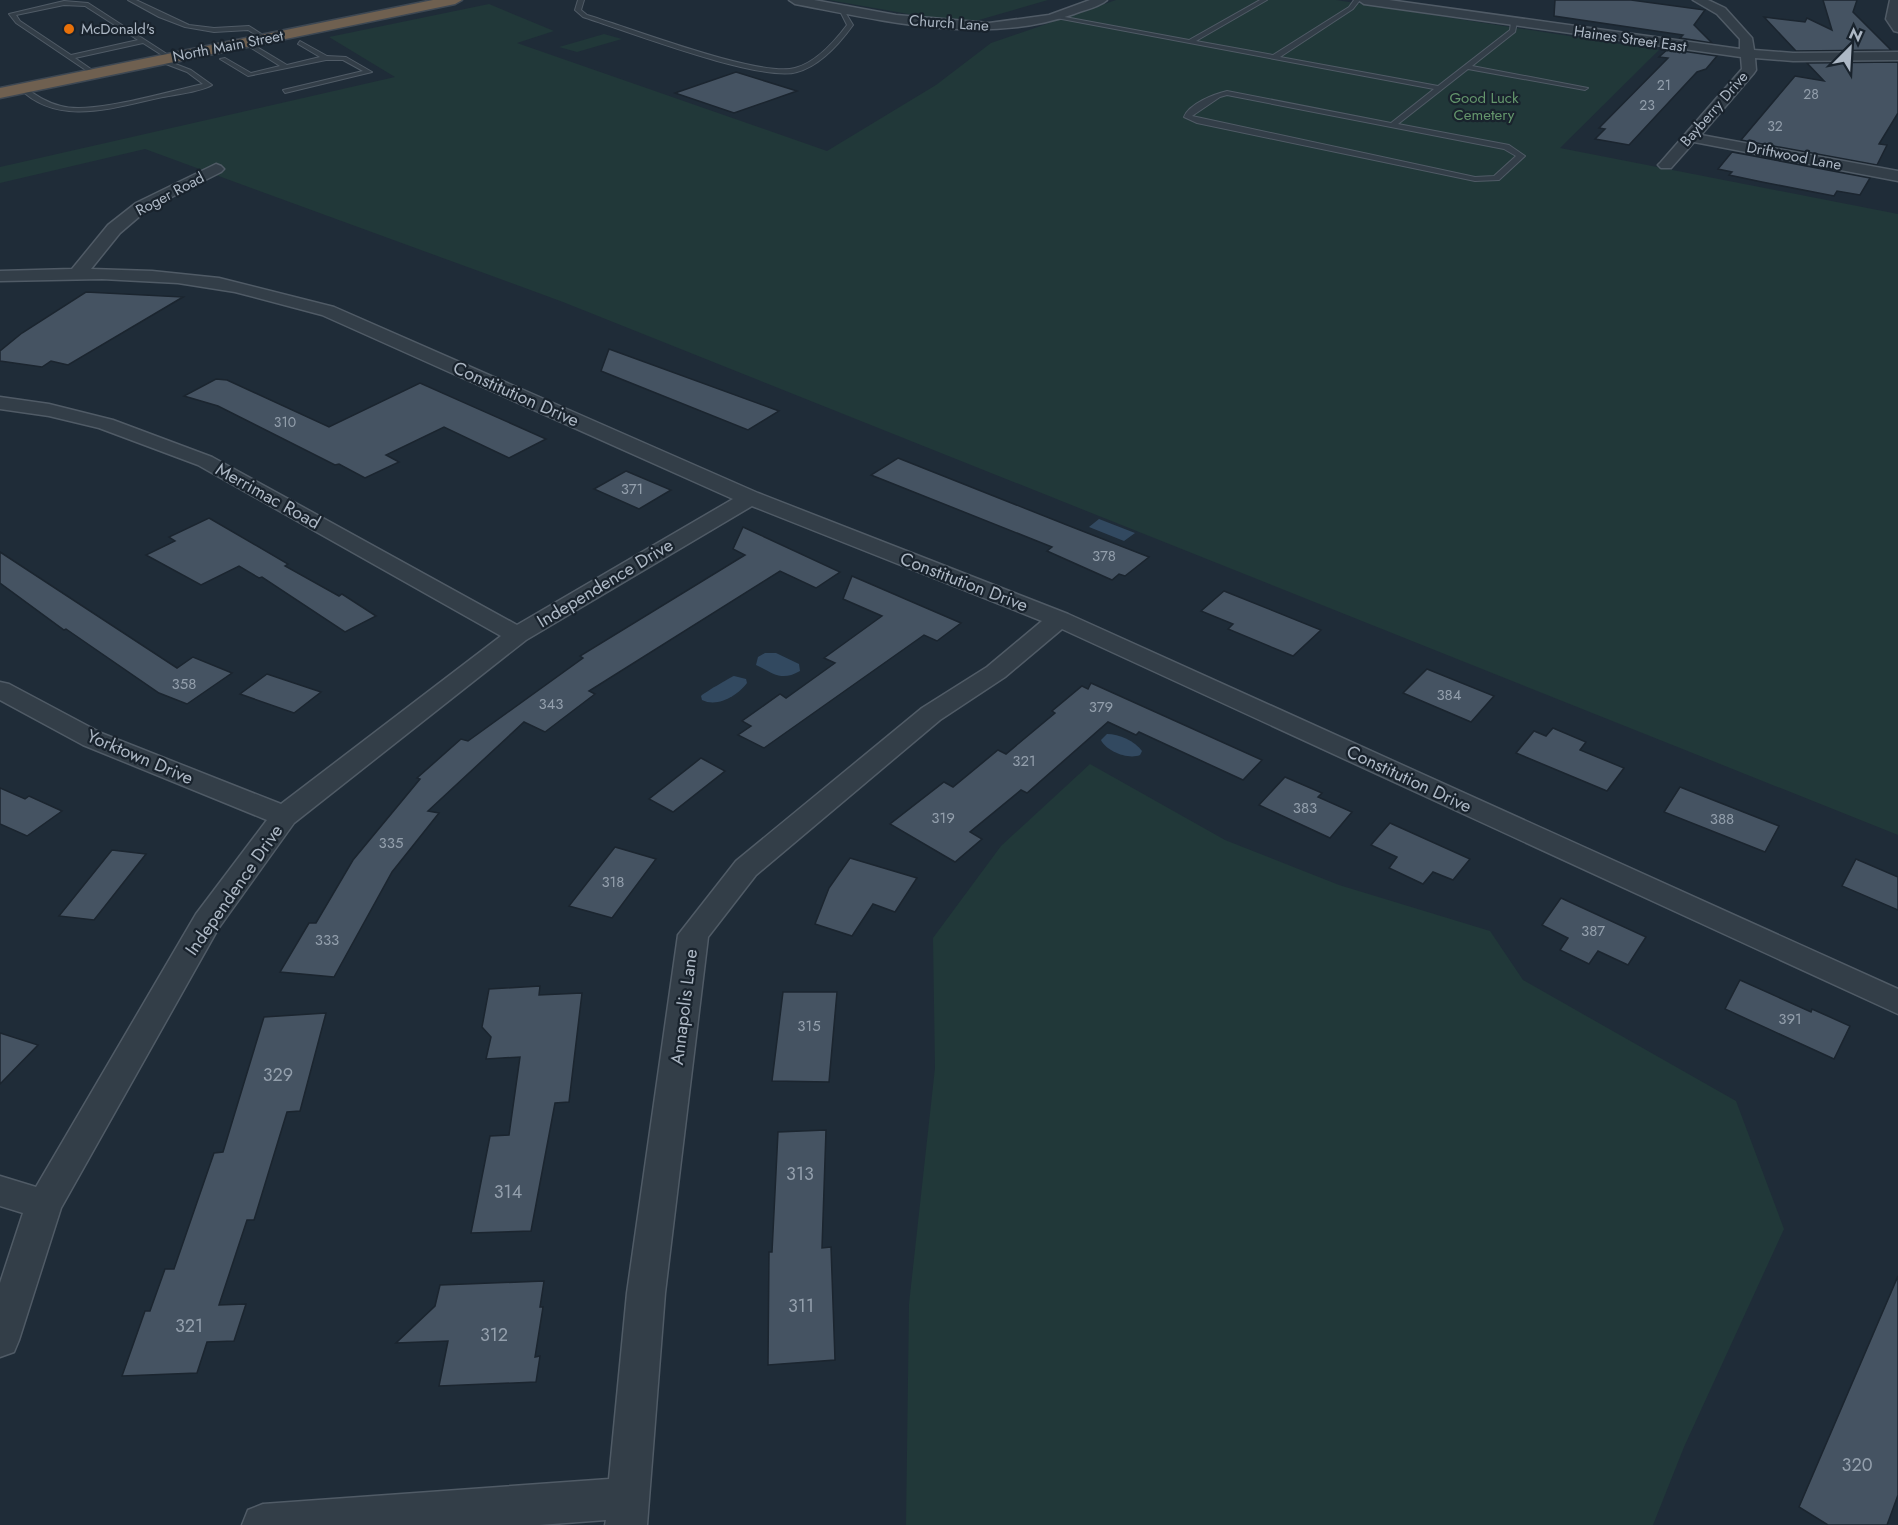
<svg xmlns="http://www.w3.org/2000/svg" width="1898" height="1525" font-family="Jost,sans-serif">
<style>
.green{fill:#213839}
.water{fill:#324960}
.building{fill:#455362;stroke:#1b252f;stroke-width:1.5}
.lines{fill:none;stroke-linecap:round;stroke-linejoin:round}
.lane-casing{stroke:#505b66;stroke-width:2}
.street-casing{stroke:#505b66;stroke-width:3}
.highway-casing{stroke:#3e4853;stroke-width:3}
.lane{fill:#333e48;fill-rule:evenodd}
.street{fill:#333e48;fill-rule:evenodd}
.highway{fill:#6f6050;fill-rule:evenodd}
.food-dot{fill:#e8710a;stroke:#19232d;stroke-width:2}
.labels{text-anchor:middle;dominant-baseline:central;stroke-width:4.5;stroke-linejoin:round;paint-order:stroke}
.far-number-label{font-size:14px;fill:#939fac}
.far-street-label{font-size:15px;fill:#adb8c5;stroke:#19232d}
.far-poi-label{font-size:15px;fill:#adb8c5;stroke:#19232d;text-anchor:start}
.far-park-label{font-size:15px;fill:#64966c;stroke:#19232d}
.number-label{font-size:15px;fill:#939fac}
.street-label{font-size:18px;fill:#adb8c5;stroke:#19232d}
.near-number-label{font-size:18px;fill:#939fac}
</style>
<rect width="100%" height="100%" fill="#1f2c38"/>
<g class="green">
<polygon points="829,0 1048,0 965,24"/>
<polygon points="1116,0 1336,0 1659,50 1560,148 1898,214 1898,835 563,302 145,149 0,183 0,167 395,77 329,37 489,4 554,31 517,43 827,151 936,85 991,43"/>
<polygon points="604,34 622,39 577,52 559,47"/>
<polygon points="1090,764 1225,840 1339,885 1490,931 1523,980 1736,1101 1784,1229 1684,1447 1653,1525 906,1525 909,1304 935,1068 933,938 1001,846"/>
</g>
<g class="water">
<polygon points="1099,519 1135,533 1124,541 1089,527"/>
<path d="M765 653H776L799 664 800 671C781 682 773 673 756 665L758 657Z"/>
<path d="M734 676 746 679 747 683C738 695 718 708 702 700L701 696C702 694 731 677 734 676Z"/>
<path d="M1107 734C1119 734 1135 741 1142 751L1140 755C1128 760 1106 751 1101 740Z"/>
</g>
<g class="building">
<polygon points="1555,0 1631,0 1705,10 1694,25 1712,43 1680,38 1683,35 1554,16"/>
<polygon points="1823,0 1857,0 1853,12 1891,50 1796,51 1764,17 1805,22 1807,18 1832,30"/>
<polygon points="1668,49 1717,56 1706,69 1697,72 1629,145 1595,139 1605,129 1599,128 1668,58 1659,57"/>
<polygon points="1898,62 1898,113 1879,144 1887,145 1877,165 1741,140 1795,76 1824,81 1807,63"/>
<polygon points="736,72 797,91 734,113 675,93"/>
<polygon points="1732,152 1870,178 1860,195 1837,191 1834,196 1762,182 1729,175 1732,172 1718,169"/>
<polygon points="86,292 183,297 68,365 51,361 42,367 0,361 0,351 22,333"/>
<polygon points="609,349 779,411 748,430 601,371"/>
<polygon points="216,379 227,380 329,427 420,383 546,439 509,458 444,427 386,455 399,462 365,478 339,464 335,465 218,406 184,396"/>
<polygon points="898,458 1067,525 1149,557 1125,576 1119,574 1112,580 1047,551 1052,547 871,475"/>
<polygon points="626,471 671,490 639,509 594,489"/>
<polygon points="209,518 288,564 285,566 339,596 342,594 376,616 345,632 262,577 259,578 239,566 201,585 146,555 175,541 169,537"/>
<polygon points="743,527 840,572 816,588 780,571 589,691 595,694 545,732 524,722 428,811 439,813 392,872 334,977 280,972 309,923 316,923 353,860 420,779 417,778 461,739 468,741 583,658 580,656 745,555 733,549"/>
<polygon points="0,552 177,668 193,657 232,673 187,704 159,693 66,629 64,630 0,583"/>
<polygon points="852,576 961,623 937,641 924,635 764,748 738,735 751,726 742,721 780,694 786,698 835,663 824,658 882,616 843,599"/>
<polygon points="1224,591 1321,630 1293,656 1228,629 1233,624 1201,611"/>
<polygon points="1427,669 1494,696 1471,722 1403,693"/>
<polygon points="267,674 321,692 294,713 240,694"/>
<polygon points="1091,683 1262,760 1243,780 1139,732 1136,735 1108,722 1027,793 1021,790 970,832 982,839 955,862 890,824 944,782 953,787 998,750 1006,754 1055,713 1052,711 1082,686 1088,689"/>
<polygon points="1553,728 1586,742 1580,750 1624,768 1607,791 1516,753 1534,731 1546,736"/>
<polygon points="701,758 725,771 673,812 649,799"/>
<polygon points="1285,777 1322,793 1318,797 1352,812 1330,838 1259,805"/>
<polygon points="1680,787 1779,826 1765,852 1664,812"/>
<polygon points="0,788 25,799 29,796 62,811 27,836 0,824"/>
<polygon points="1390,823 1470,859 1453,880 1433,872 1423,884 1389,868 1397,857 1371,845"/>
<polygon points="615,847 656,859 612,918 569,906"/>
<polygon points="112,850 146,854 94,920 59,916"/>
<polygon points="850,858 917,878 895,912 873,904 852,936 815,924 829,888"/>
<polygon points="1856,859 1898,877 1898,910 1842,886"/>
<polygon points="1561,898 1646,937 1628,965 1598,951 1589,964 1560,950 1568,938 1542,925"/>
<polygon points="1740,980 1811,1012 1812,1009 1850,1026 1834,1059 1725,1009"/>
<polygon points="540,986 539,995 582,993 569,1102 555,1103 531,1231 471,1233 490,1136 509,1135 520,1057 486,1059 491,1037 482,1027 489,989"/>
<polygon points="783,992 837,992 829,1082 772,1081"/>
<polygon points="326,1013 300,1111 287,1112 254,1220 247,1220 219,1305 246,1304 234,1341 207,1342 197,1373 122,1376 145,1311 150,1311 165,1269 174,1269 214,1153 223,1152 264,1017"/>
<polygon points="0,1033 38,1045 0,1084"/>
<polygon points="826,1130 822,1248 831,1247 835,1360 768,1365 769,1252 772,1252 778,1132"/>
<polygon points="1898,1276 1898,1495 1887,1525 1828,1525 1799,1507"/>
<polygon points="544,1281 540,1307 543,1307 535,1357 540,1356 536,1382 439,1386 448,1341 396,1343 435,1306 440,1285"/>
</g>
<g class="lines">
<defs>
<g id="lane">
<polygon points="128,0 136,0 189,25 214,28 249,26 269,39 264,40 248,30 214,32 185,27 159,17"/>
<path d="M578 0H584L581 10 587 15C628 27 759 78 795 68 815 63 835 41 847 25L838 7H842L853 25C840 43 820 66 797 72 761 83 624 30 583 17L575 10Z"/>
<path d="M1260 0H1267L1196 41 1273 55 1349 7 1354 0H1360L1353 9 1280 57 1438 86 1510 30 1511 22 1514 20 1517 22 1515 32 1472 66 1588 88 1585 90 1468 69 1398 124 1509 145 1525 156 1499 180 1475 181 1197 123 1184 117C1189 104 1214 94 1227 91L1391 123 1434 89 1051 17 1054 15 1189 40ZM1227 95 1504 149 1516 156 1494 176 1475 177 1192 116 1220 97Z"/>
<path d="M64 1 88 3 173 58 168 59 143 43 75 58 98 74 93 75 16 23 9 14ZM64 5 85 6 138 40 71 55 20 21 16 15Z"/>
<polygon points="247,41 287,65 320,57 298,44 300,41 327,56 346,57 372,72 285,93 283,90 363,71 343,60 326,60 248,76 220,59 225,58 251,73 280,66 245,44"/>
<path d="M160 58 191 70 212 85C199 92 179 94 163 97 115 107 59 128 19 88L24 87C36 95 47 103 61 106 92 115 169 91 203 84L187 72 158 61Z"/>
</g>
<g id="street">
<path d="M789 0H814L896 15 989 23 1049 15 1090 0H1107C1099 7 1084 10 1074 14 984 46 885 21 795 4Z"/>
<polygon points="1358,0 1389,0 1740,49 1740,39 1717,14 1693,0 1708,0 1725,8 1752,38 1754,50 1793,53 1898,52 1898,60 1793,61 1755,58 1756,70 1754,73 1701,135 1898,171 1898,181 1694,142 1671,168 1661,168 1658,165 1661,162 1742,69 1741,57 1364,4"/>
<polygon points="1890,0 1898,0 1898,32 1894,31 1886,19"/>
<polygon points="216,164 221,166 224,169 221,172 148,209 120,233 91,269 152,271 219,278 334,307 758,493 1068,614 1898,989 1898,1014 1062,629 1005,677 940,720 756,875 708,937 665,1293 647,1525 605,1525 606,1520 539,1525 242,1525 248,1510 263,1504 609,1479 627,1293 678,935 736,861 922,708 987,667 1042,621 752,506 526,640 294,823 218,929 61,1208 19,1340 14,1352 0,1357 0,1283 23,1213 0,1206 0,1176 36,1187 196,914 267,820 83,745 0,700 0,682 9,684 101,733 281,804 501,636 198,465 99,428 49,416 0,409 0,397 49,404 113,420 212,457 517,625 733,499 322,315 235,292 178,283 102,279 0,281 0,271 72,269 108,225 136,203"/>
</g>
<polygon id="highway" points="433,0 462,0 455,4 0,98 0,88"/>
</defs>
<use href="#lane" class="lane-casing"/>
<use href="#street" class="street-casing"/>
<use href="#highway" class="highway-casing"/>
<use href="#lane" class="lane"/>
<use href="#street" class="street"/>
<use href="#highway" class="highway"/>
</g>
<circle class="food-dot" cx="69" cy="29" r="6"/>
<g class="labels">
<g class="far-number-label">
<text x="1664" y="85">21</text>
<text x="1811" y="94">28</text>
<text x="1647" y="105">23</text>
<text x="1775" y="126">32</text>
<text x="285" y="422">310</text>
</g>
<g class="far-street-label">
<text transform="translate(949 23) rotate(4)">Church Lane</text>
<text transform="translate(1630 39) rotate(8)">Haines Street East</text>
<text transform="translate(228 46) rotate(-11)">North Main Street</text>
<text transform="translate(1714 109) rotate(-49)">Bayberry Drive</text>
<text transform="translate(1794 156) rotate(11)">Driftwood Lane</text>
<text transform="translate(170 194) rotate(-28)">Roger Road</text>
</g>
<g class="far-poi-label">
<text x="81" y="29">McDonald's</text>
</g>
<g class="far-park-label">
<text x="1484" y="98">Good Luck<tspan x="1484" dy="17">Cemetery</tspan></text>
</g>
<g class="number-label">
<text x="632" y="489">371</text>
<text x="1104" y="556">378</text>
<text x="184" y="684">358</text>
<text x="1449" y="695">384</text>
<text x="551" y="704">343</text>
<text x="1101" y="707">379</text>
<text x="1024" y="761">321</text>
<text x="1305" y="808">383</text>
<text x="943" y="818">319</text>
<text x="1722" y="819">388</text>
<text x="391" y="843">335</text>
<text x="613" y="882">318</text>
<text x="1593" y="931">387</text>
<text x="327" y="940">333</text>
<text x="1790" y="1019">391</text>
<text x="809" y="1026">315</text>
</g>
<g class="street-label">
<text transform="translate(516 394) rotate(24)">Constitution Drive</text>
<text transform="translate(268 496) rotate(29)">Merrimac Road</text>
<text transform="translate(964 582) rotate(21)">Constitution Drive</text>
<text transform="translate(605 583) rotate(-31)">Independence Drive</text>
<text transform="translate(140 757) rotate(23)">Yorktown Drive</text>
<text transform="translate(1409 779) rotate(25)">Constitution Drive</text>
<text transform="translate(234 890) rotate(-55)">Independence Drive</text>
<text transform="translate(684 1007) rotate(-83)">Annapolis Lane</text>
</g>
<g class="near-number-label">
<text x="278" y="1075">329</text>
<text x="800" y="1174">313</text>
<text x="508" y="1192">314</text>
<text x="801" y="1306">311</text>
<text x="189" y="1326">321</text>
<text x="494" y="1335">312</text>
<text x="1857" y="1465">320</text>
</g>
</g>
<g transform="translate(1850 48) rotate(24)" stroke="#19232d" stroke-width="4.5" paint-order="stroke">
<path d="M0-4.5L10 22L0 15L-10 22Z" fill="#adb8c5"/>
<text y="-9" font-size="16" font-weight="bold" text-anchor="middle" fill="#adb8c5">N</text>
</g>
</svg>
